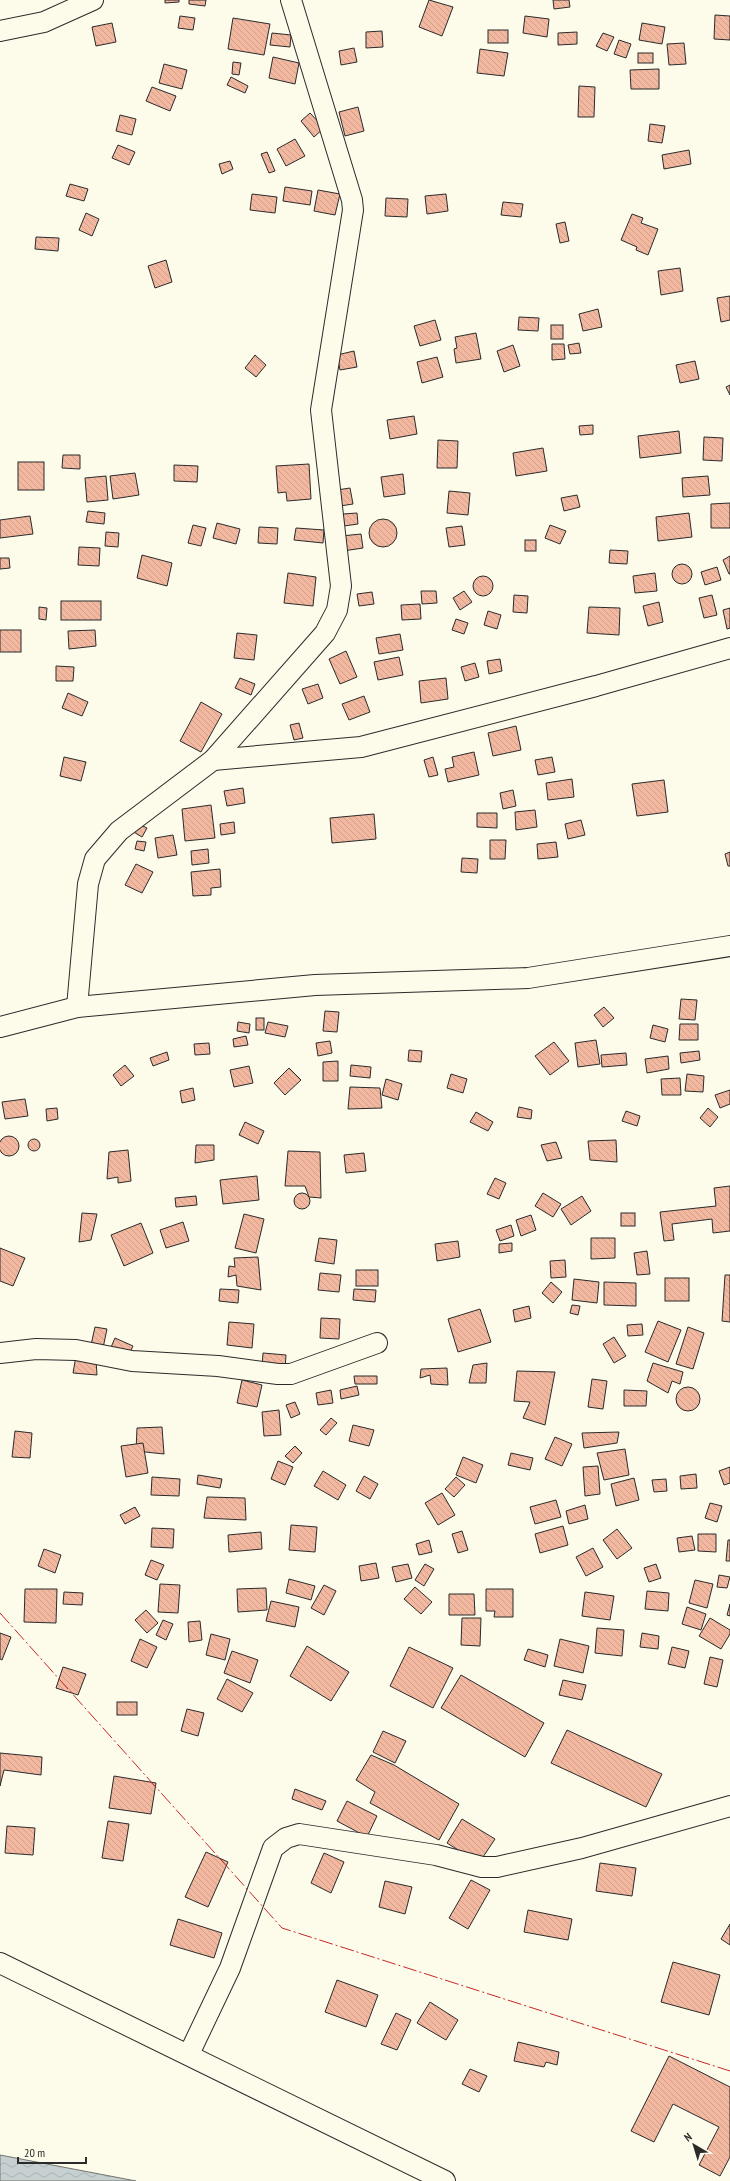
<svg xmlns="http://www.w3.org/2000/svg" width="730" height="2181" font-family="'PT Sans Narrow',sans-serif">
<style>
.water{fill:url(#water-waves);stroke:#74746e}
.building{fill:url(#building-back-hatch);stroke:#2b2b2b}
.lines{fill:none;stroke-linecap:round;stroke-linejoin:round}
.street-casing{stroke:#2b2b2b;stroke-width:22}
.street{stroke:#fdfbea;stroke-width:20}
.power{stroke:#c62828;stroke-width:1;stroke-dasharray:14 3 2 3;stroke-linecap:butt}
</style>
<defs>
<pattern id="water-waves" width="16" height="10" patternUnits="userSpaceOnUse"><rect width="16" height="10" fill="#c7d0d0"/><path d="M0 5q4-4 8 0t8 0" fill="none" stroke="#abb3b3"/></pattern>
<pattern id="building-back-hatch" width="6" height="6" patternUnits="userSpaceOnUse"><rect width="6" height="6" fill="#f2b8a0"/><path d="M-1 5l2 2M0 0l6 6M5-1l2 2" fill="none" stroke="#d09e8a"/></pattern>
</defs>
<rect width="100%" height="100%" fill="#fdfbea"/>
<polygon class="water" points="0,2155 136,2181 0,2181"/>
<g class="building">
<polygon points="165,0 179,0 179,2 165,3"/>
<polygon points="189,0 206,0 205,6 189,4"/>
<polygon points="429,0 453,7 442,36 419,27"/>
<polygon points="553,0 569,0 570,7 554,9"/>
<polygon points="715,15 730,16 730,40 714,39"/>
<polygon points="180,16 195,18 193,30 178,28"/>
<polygon points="525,16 549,19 547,37 523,33"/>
<polygon points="233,18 270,24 264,55 228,49"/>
<polygon points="112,23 116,42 96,46 92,27"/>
<polygon points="642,23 665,27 662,44 639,40"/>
<rect x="488" y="30" width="20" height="13"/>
<polygon points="382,31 383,47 366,48 366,32"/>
<polygon points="577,32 577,44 558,45 558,33"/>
<polygon points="272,33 291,35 290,47 270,45"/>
<polygon points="603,33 614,37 607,51 596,46"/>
<polygon points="619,40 631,44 626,58 614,54"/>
<polygon points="684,43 686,64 669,65 667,44"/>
<polygon points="354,48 357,62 341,65 339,51"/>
<polygon points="480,49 508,53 504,76 477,73"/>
<rect x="638" y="53" width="15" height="10"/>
<polygon points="273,57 299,63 295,84 269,78"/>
<polygon points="233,62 241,63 239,75 232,74"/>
<polygon points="164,64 187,70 182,89 159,83"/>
<polygon points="659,69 659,89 631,89 630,70"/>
<polygon points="231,77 248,86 245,93 227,85"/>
<polygon points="579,86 595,87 594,117 578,117"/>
<polygon points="152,87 176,96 170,111 146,101"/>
<polygon points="358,107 364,131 345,136 339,112"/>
<polygon points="310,113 324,128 314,137 301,121"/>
<polygon points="120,115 136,119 132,135 116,131"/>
<polygon points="650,124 665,126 662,143 648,141"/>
<polygon points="295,139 305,156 286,166 277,149"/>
<polygon points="118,145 135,152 129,165 112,158"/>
<polygon points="689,150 691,164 664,169 662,155"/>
<polygon points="267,152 275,171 269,173 261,154"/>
<polygon points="230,161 233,169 222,174 219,164"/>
<polygon points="70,184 88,189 84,201 66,196"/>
<polygon points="285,187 312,191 310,205 283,201"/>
<polygon points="318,190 340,194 335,215 314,211"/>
<polygon points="252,194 277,197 275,213 250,210"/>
<polygon points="446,194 448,211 427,214 425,196"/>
<polygon points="386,198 408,199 407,217 385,216"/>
<polygon points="503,202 523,204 521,217 501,215"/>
<polygon points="86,213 99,219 92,236 79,230"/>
<polygon points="632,214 643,218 641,223 658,229 648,255 636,250 637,247 621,240"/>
<polygon points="565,222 569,241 560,243 556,224"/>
<polygon points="36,237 59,238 58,251 35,249"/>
<polygon points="166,260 172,282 155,288 148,266"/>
<polygon points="680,268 683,291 661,295 658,271"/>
<polygon points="730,296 730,320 721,322 717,298"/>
<polygon points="598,309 602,327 583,331 579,314"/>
<polygon points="519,317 539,318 538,331 518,330"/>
<polygon points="435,320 441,340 420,346 414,326"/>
<rect x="551" y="325" width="12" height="14"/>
<polygon points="476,333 481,359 456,363 454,349 457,348 455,337"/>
<polygon points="579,343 581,353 570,354 568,345"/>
<polygon points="552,344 564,344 565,359 552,360"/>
<polygon points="513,345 520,366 504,372 497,351"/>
<polygon points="354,351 357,367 340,370 337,355"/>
<polygon points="255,355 266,365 256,377 245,368"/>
<polygon points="437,357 443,377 422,383 417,362"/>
<polygon points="695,361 699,379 680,383 676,365"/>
<polygon points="730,385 730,395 726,387"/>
<polygon points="414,416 417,434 390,439 387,420"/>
<polygon points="593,425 593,434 580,435 579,426"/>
<polygon points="679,431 681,453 640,458 638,436"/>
<polygon points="704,437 723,438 722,461 703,460"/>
<polygon points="438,440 458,441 457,468 437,468"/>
<polygon points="543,448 547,471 516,476 513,453"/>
<polygon points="63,455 80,455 80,469 62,468"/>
<rect x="18" y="462" width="26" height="28"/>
<polygon points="309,464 311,499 287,501 286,492 278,493 276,466"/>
<polygon points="174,465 198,466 197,482 174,481"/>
<polygon points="135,473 139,495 113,499 110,476"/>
<polygon points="403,474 405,494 384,497 381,477"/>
<polygon points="106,476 108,500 87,502 85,478"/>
<polygon points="708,476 710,495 683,497 682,478"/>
<polygon points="350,488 353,504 340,506 337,490"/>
<polygon points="449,491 470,493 468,515 447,513"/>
<polygon points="577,495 580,507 564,511 561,498"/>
<polygon points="730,503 730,528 711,528 711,504"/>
<polygon points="88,511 105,513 104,524 86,522"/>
<polygon points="357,513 358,524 344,526 343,514"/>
<polygon points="689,513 692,537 658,541 656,517"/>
<polygon points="30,516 33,534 0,538 0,520"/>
<circle cx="383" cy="533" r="14"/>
<polygon points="217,523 240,529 236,544 213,538"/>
<polygon points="193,525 206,528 201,546 188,543"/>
<polygon points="550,525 566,531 560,544 545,538"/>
<polygon points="462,526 465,545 449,547 446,528"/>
<polygon points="259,527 278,528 277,544 258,543"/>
<polygon points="296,528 324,530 323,543 294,540"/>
<polygon points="106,532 119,533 118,547 105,546"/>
<polygon points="361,534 363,548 343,551 341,536"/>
<rect x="525" y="540" width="11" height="11"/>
<polygon points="79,547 100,548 99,566 78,565"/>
<polygon points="610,550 628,551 627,564 609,563"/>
<polygon points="142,555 172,563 167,586 137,578"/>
<polygon points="730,556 730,574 729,574 723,560"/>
<polygon points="0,558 9,558 10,568 0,569"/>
<circle cx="682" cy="574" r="10"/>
<polygon points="717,567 721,580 705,585 701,572"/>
<polygon points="288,573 316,577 313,606 284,603"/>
<polygon points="655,573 657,591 635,593 633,576"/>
<circle cx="483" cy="586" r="10"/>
<polygon points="421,591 436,591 437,603 422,604"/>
<polygon points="464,591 472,602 460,610 453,598"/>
<polygon points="372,592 374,604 359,606 357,594"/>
<polygon points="514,595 528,596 527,613 513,612"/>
<polygon points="712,595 717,615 704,618 699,598"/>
<rect x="61" y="601" width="40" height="19"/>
<polygon points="659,602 663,622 648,626 643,606"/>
<polygon points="420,604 421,619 402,620 401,605"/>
<polygon points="39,607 47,608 46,620 39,619"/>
<polygon points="589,607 620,608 619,635 587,633"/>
<polygon points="730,608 730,628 727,629 723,610"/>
<polygon points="488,611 501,615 497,629 484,625"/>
<polygon points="456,619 468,623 464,634 452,630"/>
<rect x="0" y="630" width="21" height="22"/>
<polygon points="95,630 96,646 69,649 68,631"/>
<polygon points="237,633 257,635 254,660 234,658"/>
<polygon points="400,634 403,650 379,654 376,638"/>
<polygon points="346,651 357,677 340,684 329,659"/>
<polygon points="399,657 403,675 378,680 374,662"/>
<polygon points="500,659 502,671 489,674 487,661"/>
<polygon points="475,663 479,677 465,681 461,667"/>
<polygon points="56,666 74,667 73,681 56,681"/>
<polygon points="240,678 255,684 251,695 235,688"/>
<polygon points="446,678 448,699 421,703 419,681"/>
<polygon points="318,684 323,698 308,704 302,689"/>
<polygon points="68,693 88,702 82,716 62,708"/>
<polygon points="364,696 370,712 349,720 342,704"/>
<polygon points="201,702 222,714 201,752 180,741"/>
<polygon points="299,723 303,738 294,740 290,725"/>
<polygon points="516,726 521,750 493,756 488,733"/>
<polygon points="474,752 479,775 448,782 445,769 454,767 452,757"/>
<polygon points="64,757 86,762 81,781 60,776"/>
<polygon points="433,757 438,775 429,777 424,760"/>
<polygon points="552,757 555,772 538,775 535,760"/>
<polygon points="572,779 574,797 548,800 546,783"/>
<polygon points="664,780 668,812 637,816 632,784"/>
<polygon points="243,788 245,803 227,806 224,791"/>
<polygon points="513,790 516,806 503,809 500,793"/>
<polygon points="211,805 215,838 185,841 182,809"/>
<polygon points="535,810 537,827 516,830 515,812"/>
<polygon points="477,813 497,813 497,828 477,827"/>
<polygon points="374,814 376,839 332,843 330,818"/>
<polygon points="581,820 585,835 568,839 565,824"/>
<polygon points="234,822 235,833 221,835 220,824"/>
<polygon points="137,823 147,828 142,837 132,831"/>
<polygon points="173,835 177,855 158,858 155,838"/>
<polygon points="490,840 506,840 505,859 490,859"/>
<polygon points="137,841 146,842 144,851 135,849"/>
<polygon points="556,842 558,857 538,859 537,844"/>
<polygon points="208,849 209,863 192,865 191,851"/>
<polygon points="730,852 730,866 728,866 725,854"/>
<polygon points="462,858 478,859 477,873 461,872"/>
<polygon points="136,864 153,872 142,893 125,885"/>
<polygon points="220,869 221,887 211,888 211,895 193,896 191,872"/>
<polygon points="681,999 697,1000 695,1020 679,1019"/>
<polygon points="604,1007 614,1018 603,1027 594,1015"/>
<polygon points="325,1011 339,1012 337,1032 323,1031"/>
<rect x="256" y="1018" width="8" height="12"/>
<polygon points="238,1022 250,1024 249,1033 237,1031"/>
<polygon points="268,1022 288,1026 285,1037 265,1033"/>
<polygon points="680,1024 698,1024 698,1040 679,1040"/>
<polygon points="653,1025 668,1029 665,1042 650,1038"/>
<polygon points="246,1036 248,1045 234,1047 233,1039"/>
<polygon points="596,1040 600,1064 578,1067 575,1043"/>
<polygon points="330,1041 332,1053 318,1056 316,1043"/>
<polygon points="554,1042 569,1061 550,1075 535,1056"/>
<polygon points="209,1043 210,1054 195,1055 194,1044"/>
<polygon points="409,1050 422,1051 421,1062 408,1061"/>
<polygon points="699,1051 700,1060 681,1063 680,1053"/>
<polygon points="167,1052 169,1060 153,1066 150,1058"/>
<polygon points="626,1053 627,1065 602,1067 601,1055"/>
<polygon points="668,1056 669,1069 647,1073 645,1059"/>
<polygon points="338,1061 338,1081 323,1081 323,1062"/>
<polygon points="125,1065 134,1076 121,1086 113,1075"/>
<polygon points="351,1065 371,1067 370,1078 350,1076"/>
<polygon points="249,1066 253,1083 234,1087 230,1070"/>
<polygon points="289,1068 301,1080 285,1095 274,1083"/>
<polygon points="451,1074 467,1079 463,1093 447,1088"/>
<polygon points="687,1074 704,1076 703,1092 685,1091"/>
<polygon points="680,1078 681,1095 662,1095 661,1079"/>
<polygon points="386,1079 402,1084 398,1100 382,1095"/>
<polygon points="350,1087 380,1088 382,1108 348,1109"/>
<polygon points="193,1088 195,1100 182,1103 180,1091"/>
<polygon points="730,1090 730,1104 720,1108 715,1095"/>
<polygon points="25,1099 28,1116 5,1119 2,1102"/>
<polygon points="519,1107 532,1110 531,1119 517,1117"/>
<polygon points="57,1108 58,1119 47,1121 46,1109"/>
<polygon points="708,1108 718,1117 710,1127 700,1118"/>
<polygon points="626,1111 640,1116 637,1126 622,1121"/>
<polygon points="476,1112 493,1122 488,1131 470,1122"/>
<polygon points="245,1122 264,1131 258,1144 239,1135"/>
<circle cx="9" cy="1146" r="10"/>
<circle cx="34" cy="1145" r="6"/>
<polygon points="616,1140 617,1162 590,1160 588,1141"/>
<polygon points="556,1142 562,1158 547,1161 541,1145"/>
<polygon points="196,1145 214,1145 214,1160 195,1163"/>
<polygon points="128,1150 131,1181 118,1183 118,1177 107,1179 109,1152"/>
<polygon points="288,1151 320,1152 321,1198 309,1197 305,1186 285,1186"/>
<polygon points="364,1153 366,1171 346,1173 344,1155"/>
<polygon points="257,1176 259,1200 223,1204 220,1180"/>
<polygon points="495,1178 506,1183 499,1199 487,1194"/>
<polygon points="730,1186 730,1231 713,1233 712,1219 672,1224 674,1240 664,1241 660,1212 716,1206 714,1188"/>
<circle cx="302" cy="1201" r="8"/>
<polygon points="543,1193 561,1204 553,1217 535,1206"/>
<polygon points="196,1196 197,1205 176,1207 175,1198"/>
<polygon points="582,1196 591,1211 571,1225 561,1209"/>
<polygon points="82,1213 97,1214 91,1240 79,1242"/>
<rect x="621" y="1213" width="14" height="13"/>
<polygon points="244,1214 264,1219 256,1253 235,1248"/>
<polygon points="531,1215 536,1230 521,1236 516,1220"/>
<polygon points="183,1222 189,1241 166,1248 160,1230"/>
<polygon points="141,1223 153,1253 124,1266 111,1235"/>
<polygon points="511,1225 514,1236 500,1241 496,1230"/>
<polygon points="319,1238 337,1240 334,1264 315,1261"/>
<polygon points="591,1238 615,1238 615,1258 591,1259"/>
<polygon points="458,1241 460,1257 437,1261 435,1244"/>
<polygon points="512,1243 512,1251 499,1253 499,1244"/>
<polygon points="0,1248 25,1258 13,1286 0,1281"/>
<polygon points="647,1251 650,1274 637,1275 634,1253"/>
<polygon points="258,1257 261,1290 237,1286 236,1275 228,1277 229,1266 235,1267 234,1258"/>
<polygon points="565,1260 566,1277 551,1278 550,1261"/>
<rect x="356" y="1270" width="22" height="16"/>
<polygon points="320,1273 341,1275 339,1292 318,1290"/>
<polygon points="725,1275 730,1275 730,1322 722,1321"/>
<rect x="665" y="1278" width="24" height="23"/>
<polygon points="574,1279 599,1282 597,1303 572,1300"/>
<polygon points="551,1282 562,1292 553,1303 542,1293"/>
<polygon points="604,1282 636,1283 636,1306 604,1305"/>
<polygon points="220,1289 239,1290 238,1303 219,1301"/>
<polygon points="354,1289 376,1290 375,1302 353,1300"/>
<polygon points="572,1305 580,1306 578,1315 570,1313"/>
<polygon points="529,1306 531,1318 515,1322 513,1310"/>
<polygon points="480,1309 491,1342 458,1352 448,1319"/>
<polygon points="321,1318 340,1319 339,1339 320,1338"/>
<polygon points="658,1321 681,1330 668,1362 645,1352"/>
<polygon points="229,1322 254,1324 252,1348 227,1345"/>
<polygon points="642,1324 643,1335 628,1336 627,1325"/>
<polygon points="95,1327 107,1329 103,1348 91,1345"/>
<polygon points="688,1327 704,1333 693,1369 676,1364"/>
<polygon points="614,1337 626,1356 614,1363 603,1344"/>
<polygon points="115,1338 133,1346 127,1359 109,1352"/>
<polygon points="263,1353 286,1355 285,1370 262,1367"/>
<polygon points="76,1356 96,1360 97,1375 73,1373"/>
<polygon points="487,1363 486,1383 469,1383 473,1365"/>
<polygon points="653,1363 683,1372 680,1384 672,1381 668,1393 647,1381"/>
<polygon points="447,1368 448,1385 431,1384 430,1375 420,1378 421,1369"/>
<polygon points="517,1371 555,1372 545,1425 523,1418 530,1402 514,1401"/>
<polygon points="354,1376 377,1376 377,1384 355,1384"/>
<polygon points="592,1379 607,1381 603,1409 588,1407"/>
<polygon points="242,1380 262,1385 257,1407 237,1403"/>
<polygon points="357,1386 359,1395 341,1399 340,1390"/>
<circle cx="688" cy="1399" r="12"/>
<polygon points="331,1390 333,1403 318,1405 316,1393"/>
<polygon points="624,1390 647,1391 646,1406 624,1406"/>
<polygon points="295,1402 300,1414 291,1418 286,1405"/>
<polygon points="279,1410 281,1435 264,1436 262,1412"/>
<polygon points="331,1418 337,1423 326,1435 320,1430"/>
<polygon points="353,1425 374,1430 369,1446 349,1441"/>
<polygon points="162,1427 164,1454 136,1451 137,1428"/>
<polygon points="15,1431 32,1433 30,1458 12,1457"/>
<polygon points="619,1432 617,1443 584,1448 582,1433"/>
<polygon points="555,1437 572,1444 562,1466 545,1459"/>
<polygon points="143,1443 148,1473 126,1477 121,1446"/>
<polygon points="295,1446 302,1453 293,1463 285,1456"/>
<polygon points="625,1449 629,1475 604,1480 597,1453"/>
<polygon points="511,1453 533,1458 530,1470 508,1465"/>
<polygon points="463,1457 483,1465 476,1483 456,1475"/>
<polygon points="278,1461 293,1467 285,1485 271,1479"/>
<polygon points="598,1466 600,1494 585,1496 583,1467"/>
<polygon points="730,1467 730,1483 724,1485 719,1471"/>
<polygon points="323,1471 346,1485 338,1500 314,1486"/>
<polygon points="696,1474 697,1488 681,1489 680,1476"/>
<polygon points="198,1475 222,1479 220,1488 197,1484"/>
<polygon points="364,1476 378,1484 370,1499 356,1491"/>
<polygon points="152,1477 180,1479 179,1496 151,1495"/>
<polygon points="456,1477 465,1485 454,1497 445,1489"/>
<polygon points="634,1478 639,1500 616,1506 611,1484"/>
<polygon points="666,1479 667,1491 654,1492 652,1480"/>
<polygon points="442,1493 455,1515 438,1525 425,1503"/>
<polygon points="207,1497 245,1498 246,1520 204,1518"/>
<polygon points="556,1500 561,1517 535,1524 530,1507"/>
<polygon points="710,1503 722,1506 717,1522 705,1518"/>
<polygon points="585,1505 588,1519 569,1524 566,1511"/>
<polygon points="135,1507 140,1516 125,1524 120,1515"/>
<polygon points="291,1525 317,1527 315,1552 289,1550"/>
<polygon points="563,1526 568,1545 540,1553 535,1534"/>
<polygon points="152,1528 174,1529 173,1548 151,1547"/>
<polygon points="617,1529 632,1548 617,1559 603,1540"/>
<polygon points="462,1531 468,1550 458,1553 452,1534"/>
<polygon points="261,1532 262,1549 229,1552 228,1535"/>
<polygon points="698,1534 716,1534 716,1552 698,1551"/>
<polygon points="692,1536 695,1550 679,1552 677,1538"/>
<polygon points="429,1540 432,1552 419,1555 416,1544"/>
<polygon points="728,1540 730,1540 730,1561 726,1561"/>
<polygon points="593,1548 603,1567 586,1576 576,1557"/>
<polygon points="44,1549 61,1555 55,1573 38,1566"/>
<polygon points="151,1560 164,1565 157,1580 145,1575"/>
<polygon points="376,1563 379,1578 361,1581 359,1566"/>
<polygon points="408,1564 412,1578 396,1582 392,1567"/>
<polygon points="425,1564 434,1569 424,1586 415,1580"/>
<polygon points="656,1564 661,1578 649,1582 644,1568"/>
<polygon points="719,1575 730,1577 727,1588 717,1587"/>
<polygon points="289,1579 315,1586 311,1600 286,1593"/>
<polygon points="695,1580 713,1584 707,1608 689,1603"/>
<polygon points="160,1584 180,1585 178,1613 158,1612"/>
<polygon points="324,1585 336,1591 324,1615 311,1608"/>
<polygon points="415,1587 432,1602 421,1614 404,1599"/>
<polygon points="266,1588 267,1610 238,1612 237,1589"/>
<polygon points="25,1589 57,1589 56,1623 24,1622"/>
<polygon points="486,1589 513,1589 513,1617 494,1617 495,1611 486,1611"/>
<polygon points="647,1591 669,1593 668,1611 645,1609"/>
<polygon points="64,1592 83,1593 82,1605 63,1604"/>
<polygon points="585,1592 614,1596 610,1620 582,1616"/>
<polygon points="449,1594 474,1594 475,1615 449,1615"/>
<polygon points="271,1601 299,1607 295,1627 266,1621"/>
<polygon points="730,1604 730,1616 727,1615"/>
<polygon points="687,1607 706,1614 701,1630 682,1624"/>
<polygon points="146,1610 158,1623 147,1633 135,1620"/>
<polygon points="462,1618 481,1618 480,1646 461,1645"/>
<polygon points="710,1618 730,1630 730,1634 721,1649 699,1636"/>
<polygon points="163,1620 173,1624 166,1640 156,1635"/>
<polygon points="200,1621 202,1640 189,1642 188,1622"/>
<polygon points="597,1628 624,1630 622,1656 595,1653"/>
<polygon points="0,1633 11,1637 2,1660 0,1659"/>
<polygon points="642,1633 659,1636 658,1649 640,1647"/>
<polygon points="211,1634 230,1639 225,1660 206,1655"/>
<polygon points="140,1639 157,1647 147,1668 131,1661"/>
<polygon points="560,1639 589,1646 583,1673 554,1666"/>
<polygon points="307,1646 349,1672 331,1701 290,1676"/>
<polygon points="409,1647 453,1668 433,1708 390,1686"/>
<polygon points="672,1647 689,1651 685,1668 668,1664"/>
<polygon points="528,1649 548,1655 545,1667 524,1660"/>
<polygon points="232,1651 258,1660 250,1683 224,1673"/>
<polygon points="710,1657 723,1660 717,1687 704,1684"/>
<polygon points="63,1667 86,1674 78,1695 56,1688"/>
<polygon points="461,1675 544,1723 525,1757 441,1708"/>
<polygon points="227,1679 253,1693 242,1712 217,1699"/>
<polygon points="563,1680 586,1685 582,1700 559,1695"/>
<rect x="117" y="1702" width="20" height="13"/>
<polygon points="187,1709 204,1713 198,1736 181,1731"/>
<polygon points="567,1730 662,1774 646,1807 551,1763"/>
<polygon points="383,1731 406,1741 395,1763 373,1752"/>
<polygon points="0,1753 42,1757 41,1775 4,1770 0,1786"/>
<polygon points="371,1755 394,1765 459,1804 439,1840 370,1803 375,1792 356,1780"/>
<polygon points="114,1776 156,1783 151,1814 109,1808"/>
<polygon points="295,1789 326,1801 322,1810 292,1799"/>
<polygon points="347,1801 377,1816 367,1837 337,1821"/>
<polygon points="462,1819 495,1839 479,1863 447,1843"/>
<polygon points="108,1821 129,1824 123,1861 102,1858"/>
<polygon points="7,1826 35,1828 33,1855 5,1853"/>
<polygon points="206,1852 228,1862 208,1907 185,1897"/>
<polygon points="324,1853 344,1862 331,1893 311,1883"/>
<polygon points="600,1863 636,1868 632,1896 596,1891"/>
<polygon points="471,1880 490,1890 468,1929 449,1918"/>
<polygon points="385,1881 412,1887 405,1914 379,1907"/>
<polygon points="528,1910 572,1919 568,1940 524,1932"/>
<polygon points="178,1919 222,1933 214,1958 170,1945"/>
<polygon points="730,1924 730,1945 721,1939"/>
<polygon points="673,1962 720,1975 709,2015 661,2002"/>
<polygon points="337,1980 378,1995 366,2027 325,2012"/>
<polygon points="430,2002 458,2020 446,2040 417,2023"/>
<polygon points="396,2013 411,2020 397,2050 381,2044"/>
<polygon points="518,2042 559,2052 557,2065 546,2062 544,2067 514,2061"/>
<polygon points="669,2056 730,2087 730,2157 720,2176 699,2165 719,2127 673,2104 654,2142 631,2131"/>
<polygon points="470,2069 487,2076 479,2092 462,2084"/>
</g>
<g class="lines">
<defs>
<g id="street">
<polyline points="0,31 44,22 93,0"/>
<polyline points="213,760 361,747 596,686 730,648"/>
<polyline points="77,1007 88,884 95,859 119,831 213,760 325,633 337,610 341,586 321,410 353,210 352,200 291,0"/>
<polyline points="0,1027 77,1007 315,985 528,978 730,946"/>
<polyline points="0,1353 36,1349 76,1350 132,1361 218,1366 278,1374 291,1374 377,1343"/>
<polyline points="0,1963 445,2181"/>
<polyline points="189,2054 230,1968 273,1848 286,1838 299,1834 436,1855 482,1867 497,1867 582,1848 730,1806"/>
</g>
</defs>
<use href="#street" class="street-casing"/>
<use href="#street" class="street"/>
<polyline class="power" points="0,1613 282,1928 730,2071"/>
</g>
<g transform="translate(694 2145) rotate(322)" stroke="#fdfbea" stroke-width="3" paint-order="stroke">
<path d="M0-3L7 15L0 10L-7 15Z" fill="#2b2b2b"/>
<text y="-6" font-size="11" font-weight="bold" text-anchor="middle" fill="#2b2b2b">N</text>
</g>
<path d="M18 2157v6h68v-6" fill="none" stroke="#2b2b2b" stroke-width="2"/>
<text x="24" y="2157" font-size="12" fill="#2b2b2b" stroke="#fdfbea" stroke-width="3" paint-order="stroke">20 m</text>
</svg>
